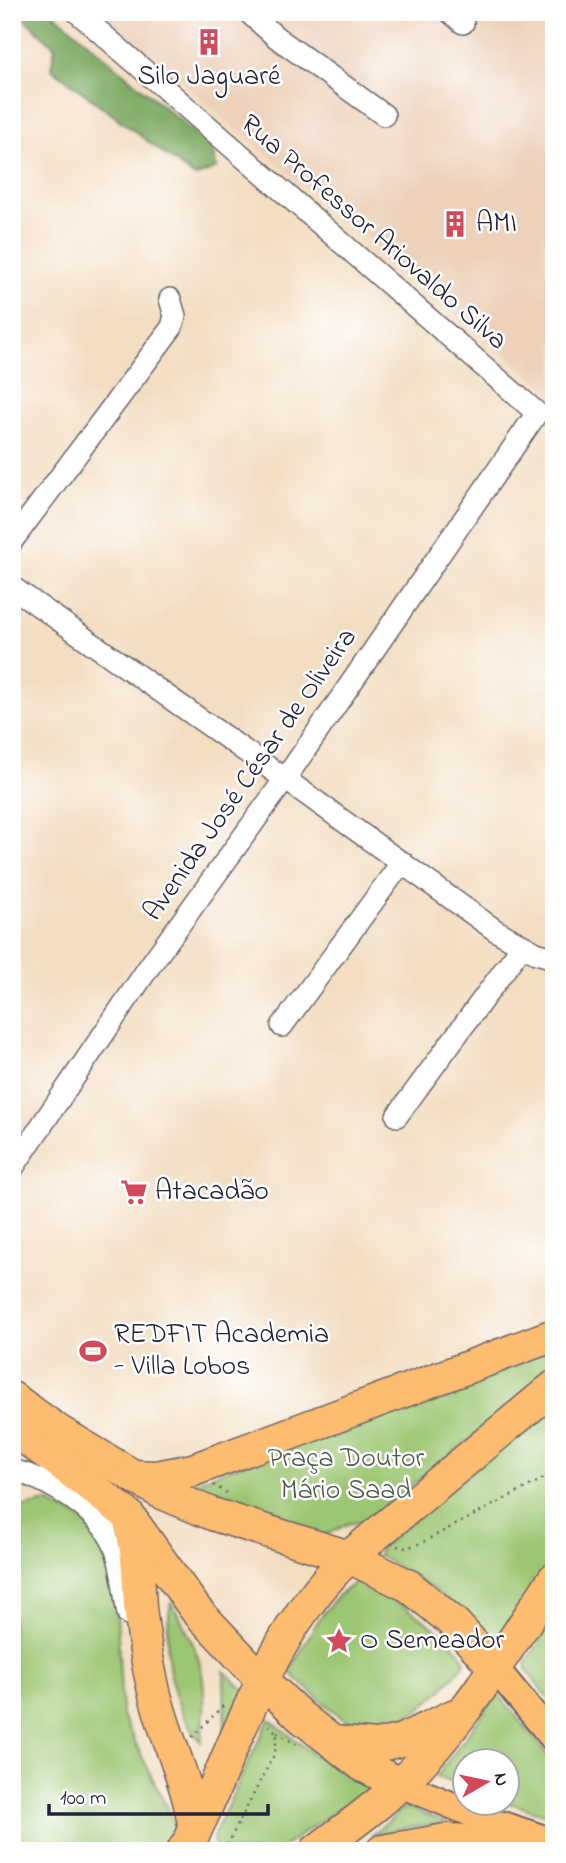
<svg xmlns="http://www.w3.org/2000/svg" width="566" height="1863" font-family="'Indie Flower',sans-serif">
<style>
.built{fill:#edd1ba}
.green{fill:#9dc672;stroke:#607456;stroke-width:2}
.forest{fill:#7eab64;stroke:#506650;stroke-width:2}
.lines{fill:none;stroke-linecap:round;stroke-linejoin:round}
.minor-casing{stroke:#6b646a;stroke-width:24}
.major-casing{stroke:#6b646a;stroke-width:30}
.highway-casing{stroke:#6b646a;stroke-width:35}
.path{stroke:#6b646a;stroke-width:2.5;stroke-dasharray:2 5;stroke-linecap:butt}
.minor{stroke:#fff;stroke-width:21}
.major{stroke:#fdbc6f;stroke-width:26}
.highway{stroke:#fdbc6f;stroke-width:32}
.labels{text-anchor:middle;dominant-baseline:central;stroke-width:5;stroke-linejoin:round;paint-order:stroke}
.poi-label{font-size:28px;fill:#22223b;stroke:#fff;text-anchor:start}
.street-label{font-size:28px;fill:#22223b;stroke:#fff}
.park-label{font-size:28px;fill:#4d5b4e;stroke:#fff}
</style>
<rect width="100%" height="100%" fill="#fff"/>
<filter id="ink" filterUnits="userSpaceOnUse"><feTurbulence type="fractalNoise" baseFrequency=".0143" numOctaves="2"/><feDisplacementMap in="SourceGraphic" scale="14" xChannelSelector="R" yChannelSelector="G"/><feConvolveMatrix kernelMatrix="1 2 1 2 8 2 1 2 1" color-interpolation-filters="sRGB"/></filter>
<filter id="wash" filterUnits="userSpaceOnUse"><feTurbulence type="fractalNoise" baseFrequency=".00686" numOctaves="4" result="noise"/><feDisplacementMap in="SourceGraphic" scale="28" xChannelSelector="R" yChannelSelector="G"/><feGaussianBlur stdDeviation="1.57" result="paint"/><feColorMatrix in="noise" values="0 0 0 0 0 0 0 0 0 0 0 0 0 0 0 0 0 1.4 0 .05"/><feComposite in="paint" operator="in"/></filter>
<g filter="url(#wash)">
<rect width="100%" height="100%" fill="#f3dec2"/>
<polygon class="built" points="98,12 554,12 554,395 314,194"/>
<g class="green">
<polygon points="554,1348 554,1372 367,1521 347,1524 324,1536 224,1501 189,1484"/>
<path d="M554 1402V1560L498 1639 492 1641C456 1601 423 1582 378 1555L380 1548Z"/>
<polygon points="47,1502 83,1519 106,1560 117,1615 122,1715 177,1829 169,1851 12,1851 12,1510"/>
<path d="M357 1582C380 1587 462 1641 465 1663 438 1695 400 1739 352 1724 341 1720 301 1682 289 1672 307 1641 325 1599 357 1582Z"/>
<path d="M171 1602C202 1654 210 1681 201 1742 169 1703 162 1651 171 1602Z"/>
<polygon points="554,1620 554,1706 526,1669 527,1661"/>
<polygon points="224,1671 245,1691 225,1734"/>
<polygon points="498,1694 554,1763 554,1818 507,1802 506,1762 464,1762 464,1787 436,1777"/>
<polygon points="269,1719 313,1754 370,1788 277,1851 235,1851 219,1848 214,1844 213,1837"/>
<polygon points="406,1807 449,1823 411,1827 371,1835"/>
</g>
<polygon class="forest" points="12,12 52,12 211,147 217,168 195,177 51,68 55,47 19,14 12,25"/>
</g>
<g filter="url(#ink)">
<g class="lines">
<defs>
<g id="minor">
<polyline points="248,12 276,37 384,115"/>
<polyline points="450,12 463,23"/>
<polyline points="12,541 172,327 175,316 170,299"/>
<polyline points="12,587 285,779 495,930 536,953 554,958"/>
<polyline points="282,1026 402,862"/>
<polyline points="397,1116 522,946"/>
<polyline points="12,1169 151,964 285,779 537,413 77,12"/>
<path d="M12 1470C48 1479 104 1513 116 1550 123 1570 124 1594 128 1614"/>
</g>
<g id="major">
<polyline points="495,1668 554,1739"/>
<polyline points="400,1784 490,1821 539,1837"/>
</g>
<g id="highway">
<polyline points="12,1398 58,1431 160,1492 212,1514 349,1557 409,1586 454,1623 495,1668"/>
<polyline points="12,1429 59,1462 128,1515 196,1610 263,1681 301,1717 362,1765 400,1784"/>
<polyline points="132,1476 156,1477 193,1470 554,1335"/>
<path d="M131 1527C139 1553 138 1579 140 1607 143 1632 146 1657 152 1682 162 1733 189 1780 195 1832"/>
<polyline points="333,1742 376,1746 402,1740 455,1715"/>
<path d="M183 1851C201 1824 212 1793 225 1763 257 1689 289 1613 349 1557L554 1387"/>
<path d="M316 1851C340 1832 366 1815 388 1795 456 1735 504 1653 554 1579"/>
<polyline points="382,1851 446,1840 554,1844"/>
</g>
</defs>
<use href="#minor" class="minor-casing"/>
<use href="#major" class="major-casing"/>
<use href="#highway" class="highway-casing"/>
<g class="path">
<polyline points="213,1485 229,1494"/>
<polyline points="397,1546 406,1548 421,1543 554,1473"/>
<polyline points="277,1733 296,1744"/>
<polyline points="192,1737 224,1705"/>
<polyline points="224,1851 275,1753 277,1733 267,1724"/>
</g>
<use href="#minor" class="minor"/>
<use href="#major" class="major"/>
<use href="#highway" class="highway"/>
</g>
</g>
<defs>
<symbol id="building-bare" viewBox="-9 -9 18 18"><path d="M-4-6H4V6H1V3H-1V6H-4ZM-2.5-4.3h1.7v1.8h-1.7ZM.8-4.3h1.7v1.8H.8ZM-2.5-1h1.7V.8h-1.7ZM.8-1h1.7V.8H.8Z" fill="#d1495b" stroke="#fff" stroke-width="2.5" paint-order="stroke"/></symbol>
<symbol id="supermarket-bare" viewBox="-9 -9 18 18"><path d="M-6-5.5h2.5l.6 2H6L4.5 2H-2.5L-4.4-4H-6ZM-1.5 3.2a1.3 1.3 0 1 0 .1 0ZM3 3.2a1.3 1.3 0 1 0 .1 0Z" fill="#d1495b" stroke="#fff" stroke-width="2.5" paint-order="stroke"/></symbol>
<symbol id="stadium-bare" viewBox="-9 -9 18 18"><path d="M0-5a6.5 5 0 1 0 0 10a6.5 5 0 1 0 0-10ZM-3.5-1.8h7v3.6h-7Z" fill="#d1495b" stroke="#fff" stroke-width="2.5" paint-order="stroke"/></symbol>
<symbol id="sight-bare" viewBox="-9 -9 18 18"><path d="M0-6L1.8-2.2L6-1.7L2.9 1.2L3.7 5.4L0 3.3L-3.7 5.4L-2.9 1.2L-6-1.7L-1.8-2.2Z" fill="#d1495b" stroke="#fff" stroke-width="2.5" paint-order="stroke"/></symbol>
</defs>
<g fill-rule="evenodd">
<use href="#building-bare" x="190" y="23" width="38" height="38"/>
<use href="#building-bare" x="436" y="205" width="38" height="38"/>
<use href="#supermarket-bare" x="115" y="1173" width="38" height="38"/>
<use href="#stadium-bare" x="74" y="1332" width="38" height="38"/>
<use href="#sight-bare" x="320" y="1622" width="38" height="38"/>
</g>
<g class="labels">
<g class="poi-label">
<text x="209" y="77" text-anchor="middle">Silo Jaguaré</text>
<text x="476" y="224">AMI</text>
<text x="155" y="1192">Atacadão</text>
<text x="114" y="1335">REDFIT Academia<tspan x="114" dy="32">- Villa Lobos</tspan></text>
<text x="360" y="1641">O Semeador</text>
</g>
<g class="street-label">
<text transform="translate(373 233) rotate(41)">Rua Professor Ariovaldo Silva</text>
<text transform="translate(251 775) rotate(-55)">Avenida José César de Oliveira</text>
</g>
<g class="park-label">
<text x="346" y="1459">Praça Doutor<tspan x="346" dy="32">Mário Saad</tspan></text>
</g>
</g>
<rect width="566" height="1863" fill="none" stroke="#fff" stroke-width="42"/>
<g transform="translate(486 1782) rotate(81)"><circle r="33" fill="#ffffff" stroke="#a7a7b1" stroke-width="2"/>
<path d="M0-5L12 26L0 18L-12 26Z" fill="#d1495b"/>
<text y="-10" font-size="19" font-weight="bold" text-anchor="middle" fill="#22223b">N</text>
</g>
<path d="M49 1804v10h219v-10" fill="none" stroke="#22223b" stroke-width="3.5"/>
<text x="60" y="1804" font-size="21" fill="#22223b" stroke="#ffffff" stroke-width="5" paint-order="stroke">100 m</text>
</svg>
